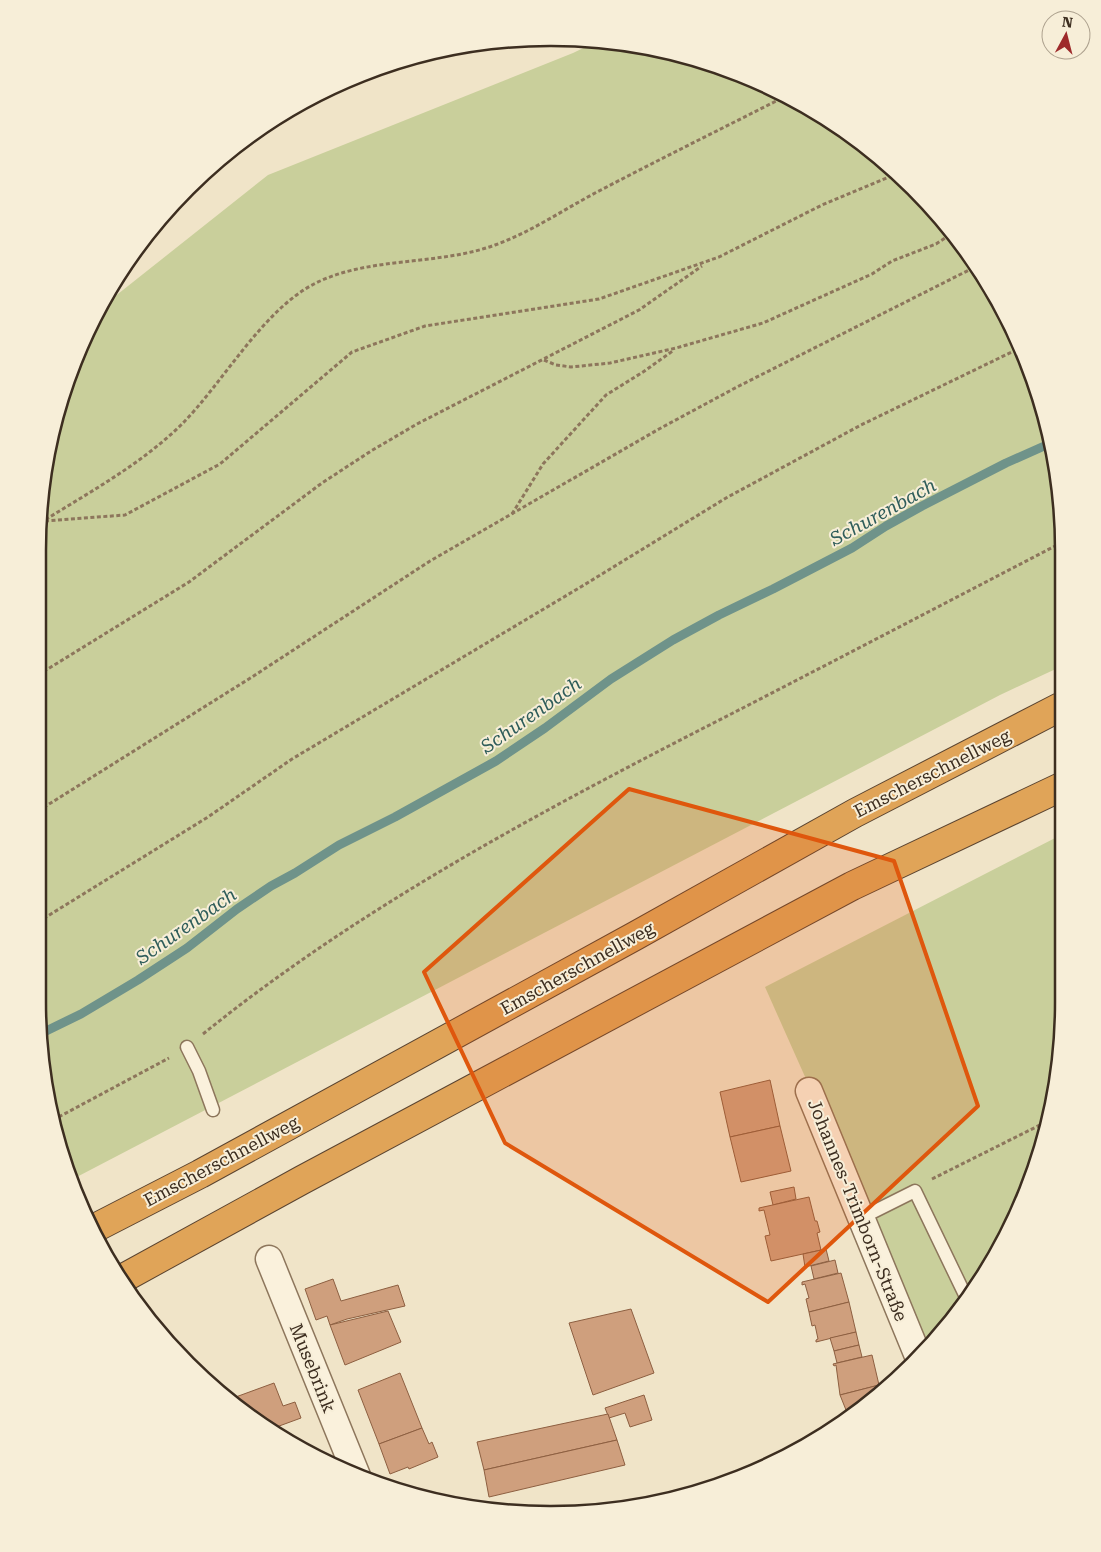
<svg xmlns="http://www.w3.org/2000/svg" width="1101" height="1552" font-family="'Roboto Serif',serif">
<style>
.green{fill:#c9cf9b}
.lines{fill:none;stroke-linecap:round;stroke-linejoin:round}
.stream{stroke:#6f938a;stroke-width:9}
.building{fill:#cf9f7d;stroke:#8d5f41}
.lane-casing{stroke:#8d765c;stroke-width:15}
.street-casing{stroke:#8d765c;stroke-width:29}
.highway-casing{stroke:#5b4430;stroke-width:30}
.path{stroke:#8d765c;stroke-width:3;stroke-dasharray:4 2.5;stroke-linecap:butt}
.lane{stroke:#faf1dc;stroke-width:12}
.street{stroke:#faf1dc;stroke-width:26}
.highway{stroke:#e0a458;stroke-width:28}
.marked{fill:#df570d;fill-opacity:0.2;stroke:#df570d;stroke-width:4;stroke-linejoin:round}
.labels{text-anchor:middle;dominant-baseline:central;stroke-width:4;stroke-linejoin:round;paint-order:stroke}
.street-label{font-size:18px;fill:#3d2e20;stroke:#f7eed8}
.water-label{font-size:19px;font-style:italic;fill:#2f5d5a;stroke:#f7eed8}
.rim{fill:none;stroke:#3d2e20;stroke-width:2.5}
</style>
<rect width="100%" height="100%" fill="#f0e4c8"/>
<g class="green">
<polygon points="598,41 683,55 777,90 863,143 936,212 1011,324 1046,417 1059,483 1060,667 1000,695 71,1180 55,1135 38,1001 38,550 47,450 76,354 99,309 268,175 573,53"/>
<polygon points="1061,835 1062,1035 1046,1134 1011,1228 958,1314 920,1354 864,1209 765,987"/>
</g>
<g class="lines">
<polyline class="stream" points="42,1033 81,1014 138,980 187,948 237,909 271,886 295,873 339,845 395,817 496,761 545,728 611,679 673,640 719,615 773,589 852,548 886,526 922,506 1006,463 1051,443"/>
</g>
<g class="building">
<polygon points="770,1080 780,1126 730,1137 720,1092"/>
<polygon points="780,1126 791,1171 741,1182 730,1137"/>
<polygon points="794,1187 796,1199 773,1205 770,1192"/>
<polygon points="809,1197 815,1221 817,1221 820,1232 817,1233 821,1250 771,1261 765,1236 770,1235 764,1210 759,1211 759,1208"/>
<polygon points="826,1249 829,1261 805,1267 803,1254"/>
<polygon points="835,1260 838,1273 814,1279 811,1266"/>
<polygon points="841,1273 849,1302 809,1312 806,1299 809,1298 805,1284 802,1285 802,1282"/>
<polygon points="333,1279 341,1301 398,1285 405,1306 347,1319 330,1325 327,1316 316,1320 305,1289"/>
<polygon points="849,1302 856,1332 816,1342 816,1340 818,1339 815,1325 812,1326 809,1312"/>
<polygon points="631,1309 654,1373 593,1395 569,1323"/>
<polygon points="388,1311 401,1342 345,1365 330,1325"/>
<polygon points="856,1332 859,1345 834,1351 830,1338"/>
<polygon points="859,1345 862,1357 837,1363 834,1351"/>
<polygon points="872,1355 879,1385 840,1395 836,1365 834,1366 833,1364"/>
<polygon points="400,1373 422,1428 379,1444 358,1390"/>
<polygon points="274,1383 283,1406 295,1402 301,1418 271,1429 235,1404 233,1398"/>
<polygon points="879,1385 881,1392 848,1415 840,1395"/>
<polygon points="644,1395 652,1420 630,1427 625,1413 609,1418 605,1408"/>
<polygon points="608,1414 617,1440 484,1470 477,1442"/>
<polygon points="422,1428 429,1444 432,1442 438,1457 409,1469 408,1467 390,1474 379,1444"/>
<polygon points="617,1440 625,1465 489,1497 484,1470"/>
</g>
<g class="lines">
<defs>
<g id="lane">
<polyline points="187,1047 199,1071 213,1110"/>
<polyline points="861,1218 915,1191 967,1299"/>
</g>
<g id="street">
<polyline points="809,1091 918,1356"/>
<polyline points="269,1259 357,1476"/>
</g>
<g id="highway">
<polyline points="93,1229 200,1174 635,936 855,813 1060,707"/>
<polyline points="120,1280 302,1180 852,886 1061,787"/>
</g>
</defs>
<use href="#lane" class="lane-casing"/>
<use href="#street" class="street-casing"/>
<use href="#highway" class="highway-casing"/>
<g class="path">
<polyline points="544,360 556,365 571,367 610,363 676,348 763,323 872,274 892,261 936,244 951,234"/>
<polyline points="512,514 543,464 606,395 643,372 674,350"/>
<polyline points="45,521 125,515 220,464 352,352 425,326 599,299 719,257 822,205 896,174"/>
<path d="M40 523C88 493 140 465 181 425 223 383 262 311 314 284 368 256 438 266 495 245 531 232 563 210 597 192 660 159 723 128 786 96"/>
<polyline points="38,675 189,582 322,483 371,451 417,424 639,310 702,266"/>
<polyline points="38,811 252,677 430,561 659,429 737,387 973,268"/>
<polyline points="38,922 208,817 292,759 584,585 726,498 861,425 1020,348"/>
<path d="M203 1034C364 904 549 807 733 713 842 657 951 600 1059 544"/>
<polyline points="53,1120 169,1058"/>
<polyline points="932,1179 1048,1121"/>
</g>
<use href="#lane" class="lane"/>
<use href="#street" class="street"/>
<use href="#highway" class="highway"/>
</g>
<path class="marked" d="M629 789 894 861 978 1106 768 1302 505 1143 424 972Z"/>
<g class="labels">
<g class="street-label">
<text transform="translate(932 773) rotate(-27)">Emscherschnellweg</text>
<text transform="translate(577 968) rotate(-29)">Emscherschnellweg</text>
<text transform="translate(221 1161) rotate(-28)">Emscherschnellweg</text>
<text transform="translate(858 1210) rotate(68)">Johannes-Trimborn-Straße</text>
<text transform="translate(313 1368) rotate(68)">Musebrink</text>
</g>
<g class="water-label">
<text transform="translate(883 512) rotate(-29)">Schurenbach</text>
<text transform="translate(531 715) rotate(-35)">Schurenbach</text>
<text transform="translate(186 926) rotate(-35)">Schurenbach</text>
</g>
</g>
<path d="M0 0H1101V1552H0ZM550 46H551A504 504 0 0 1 1055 550V1002A504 504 0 0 1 551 1506H550A504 504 0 0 1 46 1002V550A504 504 0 0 1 550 46Z" fill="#f7eed8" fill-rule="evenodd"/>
<path class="rim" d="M550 46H551A504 504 0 0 1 1055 550V1002A504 504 0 0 1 551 1506H550A504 504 0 0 1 46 1002V550A504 504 0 0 1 550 46Z"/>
<g transform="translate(1066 35) rotate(7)"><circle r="24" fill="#f7eed8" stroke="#ada18e"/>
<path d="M0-4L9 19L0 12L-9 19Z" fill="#9e2a2b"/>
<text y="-8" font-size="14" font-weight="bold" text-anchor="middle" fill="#3d2e20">N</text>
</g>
</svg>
